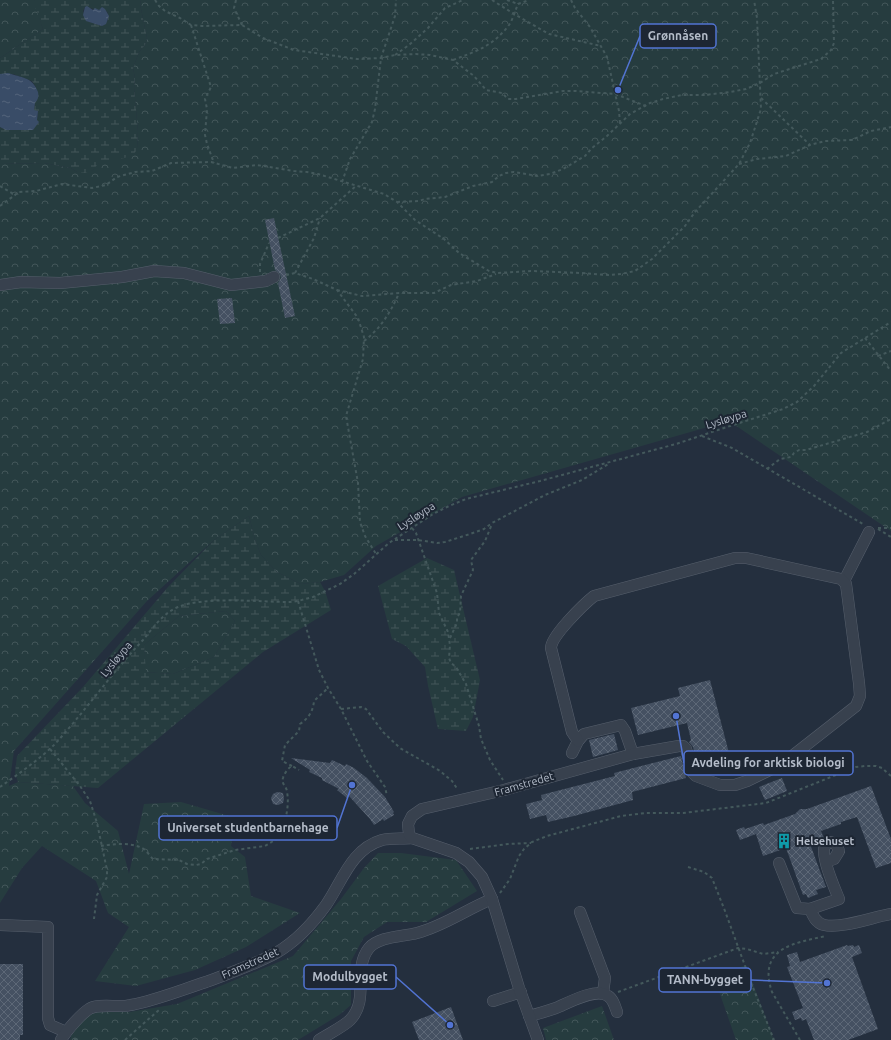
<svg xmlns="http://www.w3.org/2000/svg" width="891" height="1040" font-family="Ubuntu,sans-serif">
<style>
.forest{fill:url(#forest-crowns)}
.wetland{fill:url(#wetland-marsh);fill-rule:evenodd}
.water{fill:url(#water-ripples)}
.building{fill:url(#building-cross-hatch)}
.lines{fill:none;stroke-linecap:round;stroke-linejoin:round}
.minor-casing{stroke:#565f6c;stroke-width:12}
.path{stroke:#44595c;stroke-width:2;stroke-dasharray:3 3;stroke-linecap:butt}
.minor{stroke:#38414e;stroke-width:11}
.labels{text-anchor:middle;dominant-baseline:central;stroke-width:4;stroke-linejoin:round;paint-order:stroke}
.street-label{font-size:11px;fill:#b4bcc9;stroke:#1d2633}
.poi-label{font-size:11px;font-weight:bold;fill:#b4bcc9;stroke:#1d2633;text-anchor:start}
.leader{fill:none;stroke:#5274d3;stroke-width:1.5}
.callout-dot{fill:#5274d3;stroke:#1d2633;stroke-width:1.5}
.callout{fill:#1d2633;stroke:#5274d3;stroke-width:1.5}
.callout-label{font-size:12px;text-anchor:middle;font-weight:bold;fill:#b4bcc9}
</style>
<defs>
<pattern id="forest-crowns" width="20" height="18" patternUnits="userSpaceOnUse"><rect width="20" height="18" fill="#263c3f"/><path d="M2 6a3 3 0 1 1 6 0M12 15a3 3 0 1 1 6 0" fill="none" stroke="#435659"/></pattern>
<pattern id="wetland-marsh" width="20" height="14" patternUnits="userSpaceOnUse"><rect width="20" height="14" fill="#263c3f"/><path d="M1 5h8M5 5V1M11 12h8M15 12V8" fill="none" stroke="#435659"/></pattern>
<pattern id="water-ripples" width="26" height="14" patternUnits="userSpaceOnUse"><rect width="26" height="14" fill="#394c67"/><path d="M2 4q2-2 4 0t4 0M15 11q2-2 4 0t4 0" fill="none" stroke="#53647b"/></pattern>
<pattern id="building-cross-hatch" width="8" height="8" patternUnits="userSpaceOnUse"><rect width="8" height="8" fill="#455162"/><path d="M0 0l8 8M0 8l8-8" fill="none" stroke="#5d6877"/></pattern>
</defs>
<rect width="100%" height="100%" fill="#242f3e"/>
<g class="forest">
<polygon points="0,0 35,0 34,1 43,29 0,58"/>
<polygon points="141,0 891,0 891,531 729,421 462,497 376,546 344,575 320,582 301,584 277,572 261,555 255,540 249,516 214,540 147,601 14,751 9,786 18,782 73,786 85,803 118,831 129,874 144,804 181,802 236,818 231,846 245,857 251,896 300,913 246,947 195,970 136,986 95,981 129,927 108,913 96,881 42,846 22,868 0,903 0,164 44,163 71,168 77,172 93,170 97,164 137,149 138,131 134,88 135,78 133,68 139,52 145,45 147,38 140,4"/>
<polygon points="226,611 235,621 214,657 173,674 145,672 144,645 179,616"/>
<polygon points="378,853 401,853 456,860 477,891 426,922 387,922 364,937 351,961 351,1005 339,1015 298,1040 70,1040 72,1033 93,1011 129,1012 177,1004 293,956 341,899 364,868"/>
<polygon points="746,965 774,1040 736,1040 714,977"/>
<polygon points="602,1006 614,1040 546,1040 543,1028"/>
</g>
<g class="wetland">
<path d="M35 0H141L140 4 147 38 145 45 139 52 133 68 135 78 134 88 138 131 137 149 133 156 98 164 93 170 85 173 77 172 71 168 44 163 0 164V127C14 134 25 126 37 120L38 111H34L36 87 32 81 13 74H0V58L43 29 33 1ZM85 7 99 10 102 7 108 13V20L102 26 87 21 83 11Z"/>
<path d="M249 516 255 540 261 555 277 572 301 584 320 582 325 591 331 610 263 652 98 788 18 782 15 773 17 756 83 687 168 587 214 540ZM226 611 235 621 214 657 173 674 146 672 144 645 179 616Z"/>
<polygon points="427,558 454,570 480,680 473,717 466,731 438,729 428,686 425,667 406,646 392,639 378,586"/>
</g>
<g class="water">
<polygon points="87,6 93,10 95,8 99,10 102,7 105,9 109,16 106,24 102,26 86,21 83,15 85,7"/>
<path d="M8 73C21 78 32 76 38 92 39 96 38 100 35 103L34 110 38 111 37 120 39 122 33 130H6L0 127V74Z"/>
</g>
<g class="building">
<polygon points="274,218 295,316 285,318 278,283 281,278 280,274 275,270 265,220"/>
<polygon points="232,298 235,323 220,324 217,299"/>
<polygon points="710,680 730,757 698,765 693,747 689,742 691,740 687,723 638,735 631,708 680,696 678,688"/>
<polygon points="614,734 618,750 593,757 589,740"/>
<polygon points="681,756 686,778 632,792 633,800 574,816 548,822 546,815 530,819 526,804 542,800 541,795 615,776 614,773 649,764"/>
<polygon points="291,758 330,763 332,760 345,766 346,764 354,768 367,778 385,797 394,812 393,813 394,815 384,821 383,819 374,825 370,819 349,796 347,798 337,790 339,789 322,780 322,778 309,772 310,770"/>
<polygon points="782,778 787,791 765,800 759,787"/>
<polygon points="871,786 891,839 891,863 876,868 857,817 841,822 841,824 821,831 824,838 810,844 826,887 816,890 818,894 808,898 806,894 803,895 786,848 763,856 756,834 740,840 736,830 744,827 745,829 763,823 764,825 795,814 800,809 807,809"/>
<polygon points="277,792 283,793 284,799 283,803 278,805 273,804 271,798 273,794"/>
<polygon points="847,945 848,946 853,945 854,947 859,945 862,953 852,957 878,1029 848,1040 814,1040 806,1019 802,1021 801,1018 795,1020 792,1012 803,1008 787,967 790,966 787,955 797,952 800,962"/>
<polygon points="0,964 23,964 23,1035 20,1035 20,1040 0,1040"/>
<polygon points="451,1007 463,1040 419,1040 412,1022"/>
</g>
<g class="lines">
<defs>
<g id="minor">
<polyline points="0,285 21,282 60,283 122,277 154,271 184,273 231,285 266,281 274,277"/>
<polyline points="844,581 869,532"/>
<polyline points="572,753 578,741 584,734 621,725 625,731 633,754"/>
<path d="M779 863 797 908 810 909 839 899C835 889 820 855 825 846 826 844 828 843 830 842L836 844 839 851 834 859 826 862"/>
<path d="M810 909C813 916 816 923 824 925 841 929 873 917 891 914"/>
<polyline points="580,912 605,978 603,993"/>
<polyline points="0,925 48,927 48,1018 50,1025 66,1032"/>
<polyline points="493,1001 521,992"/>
<path d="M529 1016C538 1014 547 1011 556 1008 568 1003 596 987 608 996 613 999 615 1006 617 1012"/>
<path d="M61 1040C66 1031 81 1014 89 1009 98 1003 119 1008 131 1005 157 1000 181 990 206 982 230 973 254 965 276 953 295 942 313 923 326 905 342 882 351 849 382 840 391 838 403 839 412 838"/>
<path d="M319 1040C328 1034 343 1027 350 1020 370 1000 352 969 369 948 380 936 402 937 417 933 444 926 467 909 492 899"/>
<path d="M538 1040 519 988 492 899 482 877 469 862 456 853 412 838 409 834 408 824 412 816 422 809 504 790 633 754 679 746H683L686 749 693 773 696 776 720 785H735L747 781 782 764 856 706 860 696 859 683 846 584 841 579 746 558H735L594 596C584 604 551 636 551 648L572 732 578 741"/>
</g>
</defs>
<use href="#minor" class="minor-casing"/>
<g class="path">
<polyline points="155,0 159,6 165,11 180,18 191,25 202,26 242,25 263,38 294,50 357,59 381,58 395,55 416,54 430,55 453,60 474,76 486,90 502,93 508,99 516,99 563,91 576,91 615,94 646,106"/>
<polyline points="236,0 234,8 242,25"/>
<polyline points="492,0 514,14 549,34 601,46"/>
<polyline points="507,0 518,4"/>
<polyline points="571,0 575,8 590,27 607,57 619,111 620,123"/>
<polyline points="191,25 211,87 205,99 207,109 205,135 207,144 214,163"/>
<polyline points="395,55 409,45 428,28 445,8 463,0"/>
<path d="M453 60C477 51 493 46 509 25 513 19 515 11 518 4L529 0"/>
<polyline points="761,98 810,145"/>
<polyline points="739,164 757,159 786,156 810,145 825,141 852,140 871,131 891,127"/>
<polyline points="342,182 350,159 372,122 375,109 381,58 395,16 396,0"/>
<polyline points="0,186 15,195"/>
<polyline points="397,202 419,201 425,199 445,197 473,186 492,182 499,176 506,173 514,172 537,176 550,174 563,169 585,156 592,148 607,136 630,114 650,103 663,99 682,95 705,95 730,92 746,89 760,83 774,74 821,59 831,50 834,43 833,0"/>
<polyline points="0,206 19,192 36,191 62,184 92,188 106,185 117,177 135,172 152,171 171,163 211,162 233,168 257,165 294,171 307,172 318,174 384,194 397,202 415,220 444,239 459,253 489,271 497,273 531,271 582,273 608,275 621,274 635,271 652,259 685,226 695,212 739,164 750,143 761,109 757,18 754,0"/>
<polyline points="278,238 320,218 356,186"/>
<polyline points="260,272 260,264 269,243"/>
<polyline points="295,273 314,238 320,218"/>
<polyline points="286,275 295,273 313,279 337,290 358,318 364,337 363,359 346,416 358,483 360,522 365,536 376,554"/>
<polyline points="337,290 362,296 399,293 434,293 451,285 477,281 496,274"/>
<polyline points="865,338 891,371"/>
<path d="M364 341C380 329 391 312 399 293"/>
<polyline points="878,356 891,351"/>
<polyline points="702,436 732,448 863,524"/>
<polyline points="767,469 780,459 791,457 794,453 799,450 806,450 867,432 891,419"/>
<polyline points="412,528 416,533 437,593 439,613 448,632 450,645 449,658 451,663 456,667 466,684 479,726 481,739 490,760 503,780"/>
<polyline points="878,528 891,528"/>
<polyline points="878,529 891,537"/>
<polyline points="395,540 418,540 437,543 445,542 470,534 484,529 492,523 545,495 582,480 610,463"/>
<polyline points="298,601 319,670 328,688 341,709 367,761 385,787 387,796"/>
<polyline points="450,638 457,623 457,617 460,613 461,596 473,570 471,560 485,541 492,524"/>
<polyline points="341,709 361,707 366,709 383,732 400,748 440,771 452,781 458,790"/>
<polyline points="50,749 80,786 90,801 97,823 107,870 107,877 97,895 94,919"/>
<path d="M292 766 282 761 285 745 299 731 300 724C309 718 313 711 314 701L328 688"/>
<path d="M0 787C17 775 40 759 55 744 85 711 112 673 143 640 153 628 163 613 178 607 206 596 259 602 290 602L298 601 313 597 340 584 354 574 389 543 433 514 449 506 466 499 540 481 676 444 727 427 783 409 797 402 814 386 841 353 891 322"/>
<path d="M101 846C113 844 130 842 142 848 146 850 150 856 153 859L179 860 187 864 196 865 201 864 207 859 235 850 265 846 283 835C284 821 290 807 287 792 287 787 281 784 283 778 284 774 288 768 292 766L299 770"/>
<polyline points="470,849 508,844 531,843"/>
<polyline points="688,867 704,872 712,878 725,911 752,985 774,1040"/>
<polyline points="500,893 510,879 519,856 524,849 532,842 547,836 621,816 645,813 683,813 766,803 856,767 865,766 876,766 882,768 891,776"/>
<polyline points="618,992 738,948 747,949 763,954 778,952"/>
<polyline points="74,1039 79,1040"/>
<polyline points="125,1040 160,1009"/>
<path d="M800 1040 772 992C757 948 794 943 826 936"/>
</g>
<use href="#minor" class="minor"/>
</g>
<defs>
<symbol id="building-bare" viewBox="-9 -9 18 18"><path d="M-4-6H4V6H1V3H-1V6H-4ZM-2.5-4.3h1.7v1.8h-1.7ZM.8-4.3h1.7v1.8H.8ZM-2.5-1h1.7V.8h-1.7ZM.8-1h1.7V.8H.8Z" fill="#0f9aa8" stroke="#1d2633" stroke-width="2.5" paint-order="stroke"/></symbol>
</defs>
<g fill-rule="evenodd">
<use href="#building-bare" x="773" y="830" width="22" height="22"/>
</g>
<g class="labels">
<g class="street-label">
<text transform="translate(726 419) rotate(-17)">Lysløypa</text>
<text transform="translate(416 516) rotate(-33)">Lysløypa</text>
<text transform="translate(116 659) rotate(-50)">Lysløypa</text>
<text transform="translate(524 784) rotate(-16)">Framstredet</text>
<text transform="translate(250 963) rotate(-24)">Framstredet</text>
</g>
<g class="poi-label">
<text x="796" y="841">Helsehuset</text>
</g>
</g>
<path class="leader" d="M618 90L640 36M676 716L684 763M352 785L337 828M450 1025L396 977M827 983L751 980"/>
<g class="callout-dot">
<circle cx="618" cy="90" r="4"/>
<circle cx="676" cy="716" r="4"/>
<circle cx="352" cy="785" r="4"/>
<circle cx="450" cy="1025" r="4"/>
<circle cx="827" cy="983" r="4"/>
</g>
<g class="callout">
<rect x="640" y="24" width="76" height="24" rx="4"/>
<rect x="684" y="751" width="169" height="24" rx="4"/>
<rect x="159" y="816" width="178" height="24" rx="4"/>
<rect x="304" y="965" width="92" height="24" rx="4"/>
<rect x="659" y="968" width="92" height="24" rx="4"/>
</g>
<g class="callout-label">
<text x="678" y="40">Grønnåsen</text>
<text x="768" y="767">Avdeling for arktisk biologi</text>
<text x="248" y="832">Universet studentbarnehage</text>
<text x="350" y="981">Modulbygget</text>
<text x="705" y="984">TANN-bygget</text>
</g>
</svg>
